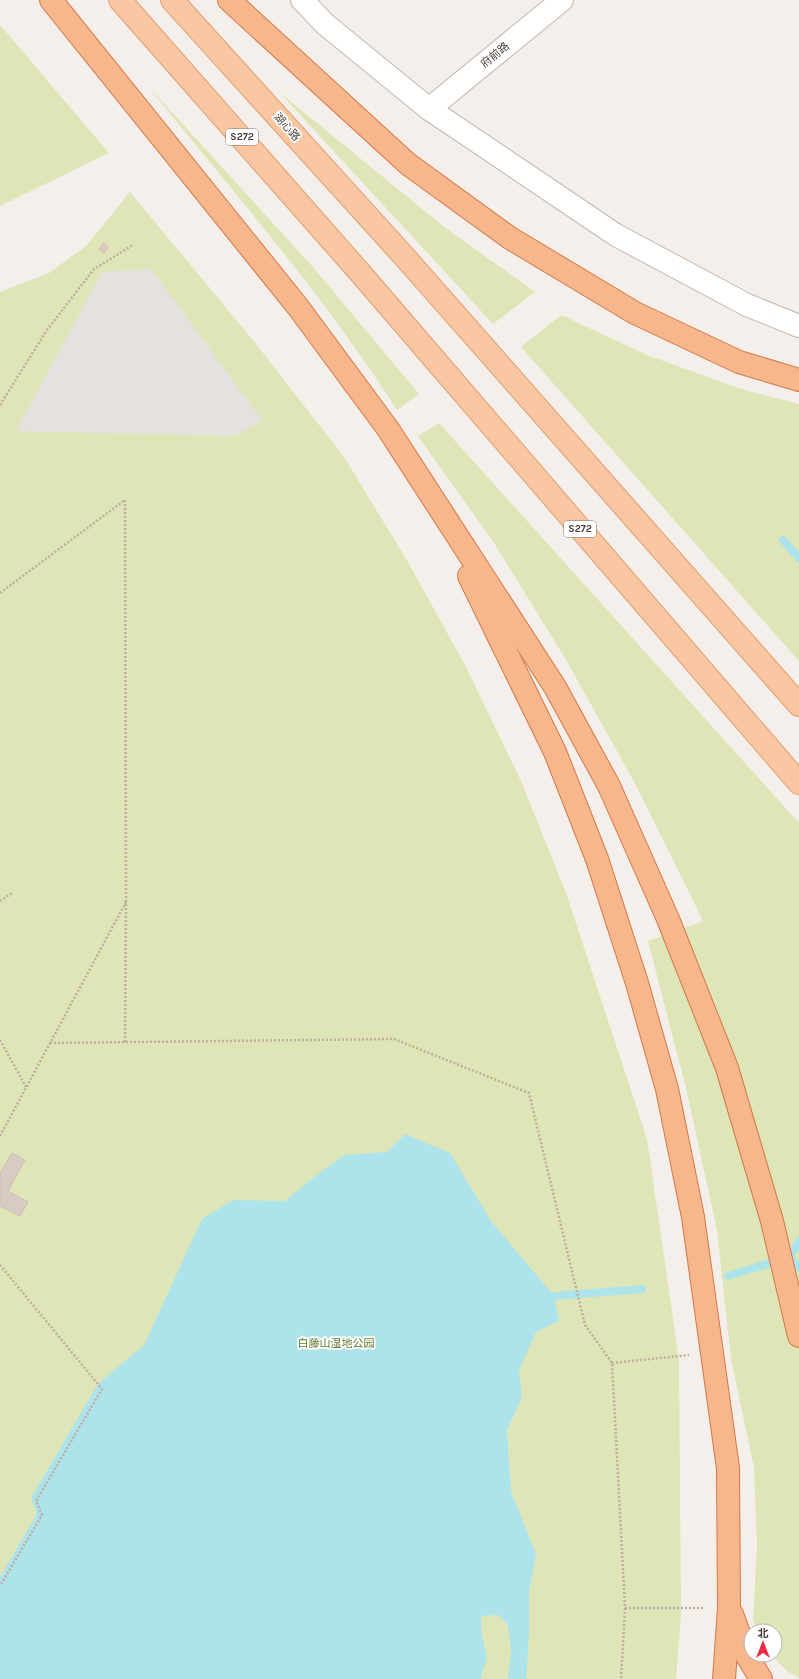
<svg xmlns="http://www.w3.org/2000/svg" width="799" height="1679" font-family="Karla,'Noto Sans SC',sans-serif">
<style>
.green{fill:#dee6b7}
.parking{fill:#e4e1df}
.water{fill:#ade4ec}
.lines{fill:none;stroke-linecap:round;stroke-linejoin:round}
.stream{stroke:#ade4ec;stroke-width:8}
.building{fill:#d9cbc4;stroke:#d0beb5}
.tertiary-casing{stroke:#c3b7b1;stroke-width:24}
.primary-casing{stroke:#dd9e71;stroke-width:24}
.trunk-casing{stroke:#d47846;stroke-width:24}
.path{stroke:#c1aca0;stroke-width:2.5;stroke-dasharray:2 2;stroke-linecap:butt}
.tertiary{stroke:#fff;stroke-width:22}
.primary{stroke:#f8c7a1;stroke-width:22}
.trunk{stroke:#f6b78c;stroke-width:22}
.labels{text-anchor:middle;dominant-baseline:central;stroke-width:3.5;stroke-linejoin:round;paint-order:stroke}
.shield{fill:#fff;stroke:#807874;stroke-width:1}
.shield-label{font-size:10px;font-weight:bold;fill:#493e39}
.street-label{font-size:11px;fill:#493e39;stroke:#fff}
.park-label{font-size:11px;fill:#5f7830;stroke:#fff}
</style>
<rect width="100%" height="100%" fill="#f5efeb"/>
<g class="green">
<polygon points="0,25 109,153 0,206"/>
<path d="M147 85 312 266 419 394 397 410C324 295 232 191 147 85Z"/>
<polygon points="279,92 443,226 535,292 493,324"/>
<polygon points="130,192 252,339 344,457 408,562 466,667 521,781 566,893 647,1139 679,1360 681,1614 676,1679 0,1679 0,292 49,273 86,246"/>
<polygon points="561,315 647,355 741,389 799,404 799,661 521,347"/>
<polygon points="439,423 799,823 799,1678 788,1672 771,1655 775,1655 775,1631 757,1631 753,1620 757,1546 754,1468 731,1359 717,1230 686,1088 648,941 703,921 637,787 565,658 494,543 418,436"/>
</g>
<polygon class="parking" points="151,269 262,420 235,436 16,431 102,272"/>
<polygon class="water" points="405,1134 450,1153 491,1221 554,1296 559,1321 536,1332 519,1370 522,1397 507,1430 511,1492 536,1554 529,1592 529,1634 526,1679 508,1679 511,1650 508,1625 498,1615 481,1616 482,1636 487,1659 481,1675 482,1679 0,1679 0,1577 37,1514 31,1498 98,1384 144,1345 202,1219 233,1200 285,1201 310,1180 344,1155 387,1152"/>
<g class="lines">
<g class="stream">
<polyline points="783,540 799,558"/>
<polyline points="790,1257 799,1268"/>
<polyline points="728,1276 790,1257 799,1241"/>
<polyline points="554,1296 642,1289"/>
</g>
</g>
<g class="building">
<polygon points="103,243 108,247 104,253 99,249"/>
<polygon points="12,1153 25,1160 8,1191 28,1202 20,1216 0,1206 0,1173"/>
</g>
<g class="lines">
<defs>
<g id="tertiary">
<polyline points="302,0 325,24 429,109 616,235 747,305 799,326"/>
<polyline points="429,109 562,0"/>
</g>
<g id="primary">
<polyline points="120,0 362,275 799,783"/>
<polyline points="172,0 402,254 799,705"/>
</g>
<g id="trunk">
<polyline points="51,0 298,307 388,429 555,687 609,786 668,919 727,1068 772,1221 799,1336"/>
<polyline points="229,0 408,164 510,238 635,313 739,362 799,380"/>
<polyline points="469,576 555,752 597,859 637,983 667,1089 693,1217 728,1468 729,1608 724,1679"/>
<polyline points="732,1614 747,1656 761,1679"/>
</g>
</defs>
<use href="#tertiary" class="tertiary-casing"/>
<use href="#primary" class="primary-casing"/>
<use href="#trunk" class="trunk-casing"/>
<g class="path">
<polyline points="0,405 47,330 94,269 133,245"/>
<polyline points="0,593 125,500"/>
<polyline points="0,901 12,893"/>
<polyline points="0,1040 26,1087"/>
<polyline points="125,1042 126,900 125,500"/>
<polyline points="50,1043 394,1039 529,1093 585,1325 612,1363 625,1608 621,1679"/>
<polyline points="0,1136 126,902"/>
<polyline points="0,1265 102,1389 36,1501 42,1515 0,1586"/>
<polyline points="612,1363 689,1355"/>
<polyline points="625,1608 704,1608"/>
</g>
<use href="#tertiary" class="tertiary"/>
<use href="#primary" class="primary"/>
<use href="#trunk" class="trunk"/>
</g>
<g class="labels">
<g class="shield">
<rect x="226" y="129" width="32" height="16" rx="3"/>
<rect x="564" y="521" width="32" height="16" rx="3"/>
</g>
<g class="shield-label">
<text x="242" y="137">S272</text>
<text x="580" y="529">S272</text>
</g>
<g class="street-label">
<text transform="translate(495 55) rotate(-40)">府前路</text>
<text transform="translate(287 127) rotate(48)">湖心路</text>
</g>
<g class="park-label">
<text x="336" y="1343">白藤山湿地公园</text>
</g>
</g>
<g transform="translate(763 1643)"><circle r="19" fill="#ffffff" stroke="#b6b2b0"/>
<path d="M0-3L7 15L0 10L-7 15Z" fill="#ec2b45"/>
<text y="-6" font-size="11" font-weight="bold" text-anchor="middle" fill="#493e39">北</text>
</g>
</svg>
